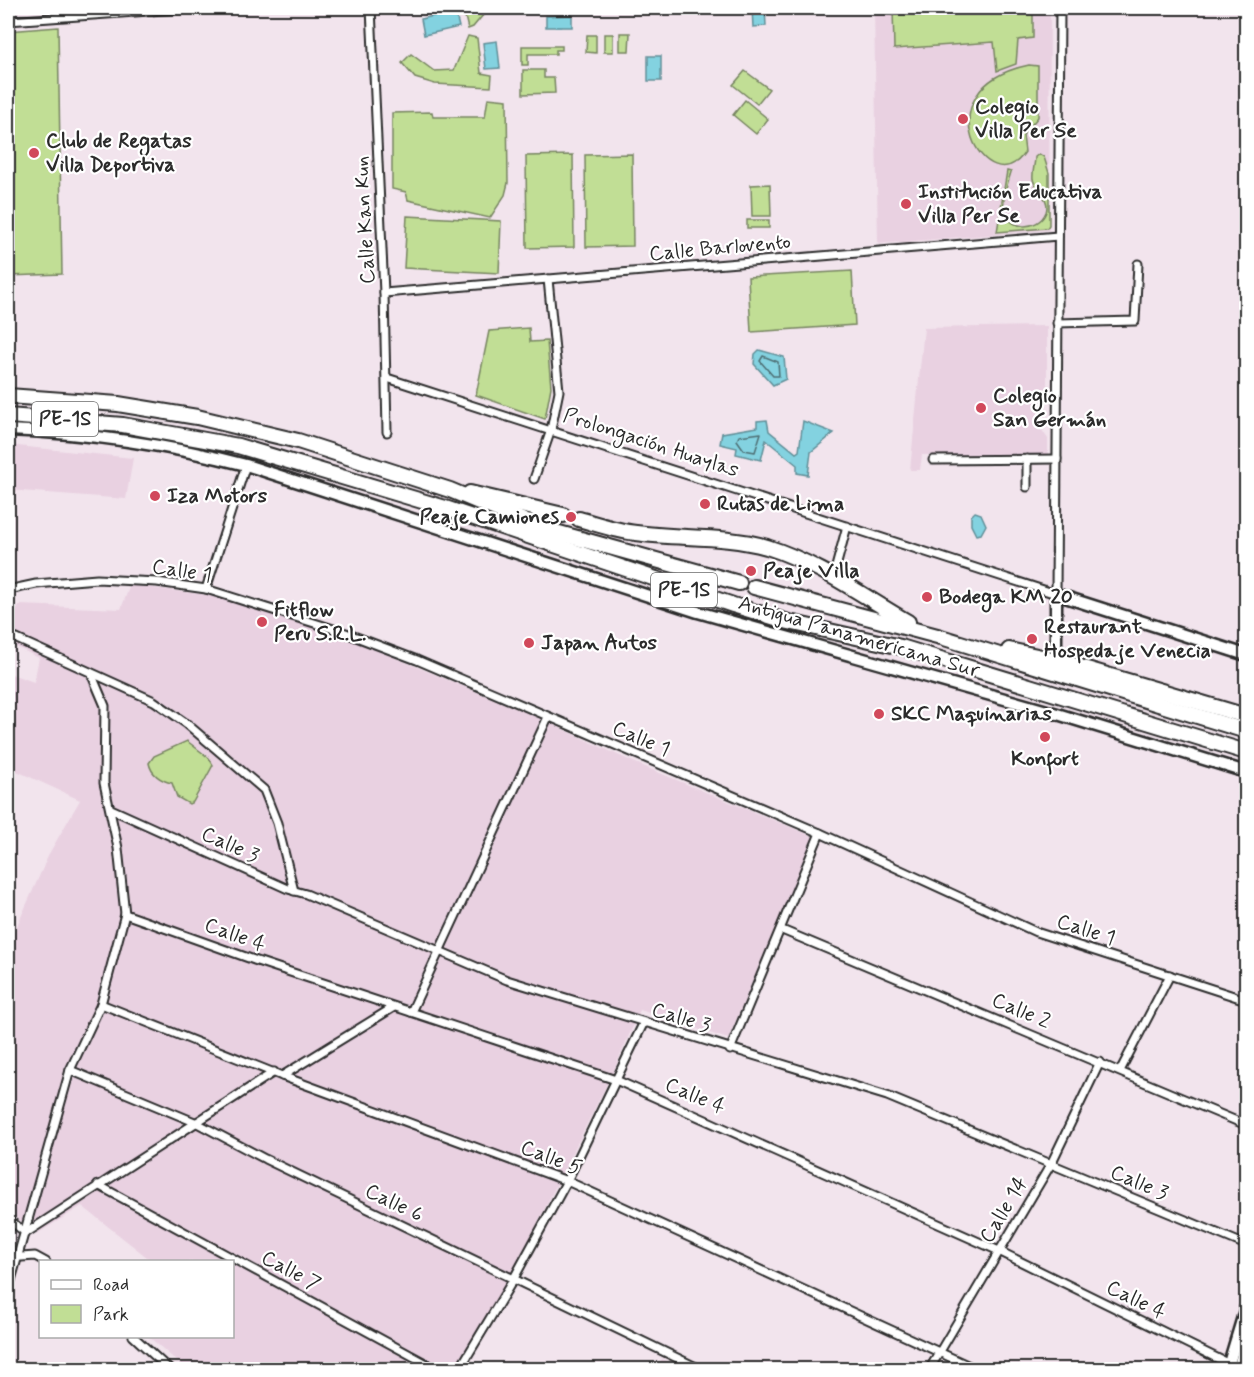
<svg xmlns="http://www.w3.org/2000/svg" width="1254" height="1377" font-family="Mynerve,sans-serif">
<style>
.built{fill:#e9d1e1}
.green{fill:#c1de95;stroke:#768460;stroke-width:1.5}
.water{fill:#83d2e0;stroke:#608f98;stroke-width:1.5}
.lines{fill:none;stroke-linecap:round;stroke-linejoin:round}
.shore{stroke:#4e6e73;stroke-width:1.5}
.street-casing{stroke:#2b2b2b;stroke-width:11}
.secondary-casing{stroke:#2b2b2b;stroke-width:15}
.primary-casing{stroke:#2b2b2b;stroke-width:15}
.highway-casing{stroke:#2b2b2b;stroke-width:18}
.street{stroke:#fff;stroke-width:7}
.secondary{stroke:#fff;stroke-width:10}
.primary{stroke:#fff;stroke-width:10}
.highway{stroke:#fff;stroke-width:14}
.poi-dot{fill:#d1495b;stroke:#fff;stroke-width:2}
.labels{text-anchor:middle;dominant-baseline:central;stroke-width:4.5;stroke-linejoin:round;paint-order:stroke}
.shield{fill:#fff;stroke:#6b6b6b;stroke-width:1.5}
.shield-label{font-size:20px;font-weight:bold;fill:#2b2b2b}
.poi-label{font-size:21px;font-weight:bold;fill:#2b2b2b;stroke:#fff;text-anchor:start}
.street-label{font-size:21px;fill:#2b2b2b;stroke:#fff}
</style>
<rect width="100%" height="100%" fill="#f2e4ed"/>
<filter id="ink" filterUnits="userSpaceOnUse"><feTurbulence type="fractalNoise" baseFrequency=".0167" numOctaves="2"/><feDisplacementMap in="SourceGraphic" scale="12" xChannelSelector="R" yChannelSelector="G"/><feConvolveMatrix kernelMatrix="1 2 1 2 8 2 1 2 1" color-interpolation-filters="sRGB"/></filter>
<g filter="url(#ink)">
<g class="built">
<polygon points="874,8 1050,8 1049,230 878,244"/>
<polygon points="1047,326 1047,383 1045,421 1042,430 1048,439 1048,456 922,455 920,470 910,470 924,328"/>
<polygon points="8,445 133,458 126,499 8,490"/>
<polygon points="130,585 222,597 338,634 541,719 631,761 814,837 728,1039 640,1010 614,1070 513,1272 454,1369 186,1369 149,1337 232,1336 232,1262 152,1261 82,1206 38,1233 8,1212 8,946 50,852 80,800 8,767 8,673 34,682 39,658 8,643 8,622 20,605 121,609"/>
<polygon points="662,1359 683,1369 656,1369"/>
</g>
<g class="green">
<polygon points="463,8 489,8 473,27 468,29"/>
<polygon points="893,8 1050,8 1050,12 1033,13 1033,38 1018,40 1016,64 997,71 994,42 894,49"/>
<polygon points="58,27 62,274 8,276 8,31"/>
<polygon points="620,33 630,33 629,51 620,51"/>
<rect x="604" y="34" width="9" height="18"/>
<polygon points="587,35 596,35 596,53 586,52"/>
<polygon points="468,36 477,38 481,73 492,75 491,87 435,84 415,78 402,63 411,54 434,71 454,70"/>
<polygon points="522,46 562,46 562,50 556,50 556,54 528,54 528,65 522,65"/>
<path d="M1029 65 1038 66V117L1023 135 1025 152C990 207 917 88 1029 65Z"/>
<polygon points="523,70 544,70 544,78 554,78 555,93 523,94"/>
<polygon points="745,71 769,89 757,104 733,85"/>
<polygon points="488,98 507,100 508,183 505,195 490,218 408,200 406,192 392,189 392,113 432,112 433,117 485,117"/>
<polygon points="745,100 768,119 756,134 733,115"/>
<polygon points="632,154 633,246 586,247 585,155"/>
<path d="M1039 154 1044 157 1049 173V225L1047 228 997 232 1007 171 1011 172C1008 183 1002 197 1004 209 1007 230 1038 232 1046 212 1051 198 1035 190 1033 179 1032 172 1035 164 1035 157Z"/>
<polygon points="573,155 574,247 527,248 526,156"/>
<polygon points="770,184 771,216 752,216 751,185"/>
<polygon points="407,216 501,221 499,273 404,268"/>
<rect x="747" y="220" width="22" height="8"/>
<polygon points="852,271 855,325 751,332 748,277"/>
<polygon points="529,328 530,342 547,341 551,387 545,419 476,395 489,331"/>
<path d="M187 741 209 758 213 765 193 802 189 804 177 797 172 783C161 781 151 774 149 763L154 756Z"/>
</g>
<g class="water">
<polygon points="752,8 765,8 766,26 753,27"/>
<polygon points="455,11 459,27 424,35 421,19"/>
<polygon points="572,15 572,27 546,27 546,16"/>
<polygon points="497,41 500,68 486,69 483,43"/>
<rect x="648" y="56" width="13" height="25"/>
<polygon points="759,350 784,357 786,379 773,385 754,364 755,354"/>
<polygon points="767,420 769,431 796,453 799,451 803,421 834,433 811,452 808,475 797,473 797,465 766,440 761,460 736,454 737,448 720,444 722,433 757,427 757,421"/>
<polygon points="975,512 981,514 986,525 981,534 976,535 971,525 971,516"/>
</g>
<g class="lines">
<g class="shore">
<polygon points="763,356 778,362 779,376 773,376 760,361"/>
<polygon points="761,433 755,452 744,450 737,440 739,436"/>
</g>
<defs>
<g id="street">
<polyline points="371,8 384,293 387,432"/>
<polyline points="8,21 192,8"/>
<polyline points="384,293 1058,236"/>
<polyline points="1057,323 1135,321 1138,264"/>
<polyline points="387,378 1056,594 1060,8"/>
<polyline points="1027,459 1027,487"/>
<polyline points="933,460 1057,459"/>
<polyline points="534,479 551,430 559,391 548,279"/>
<polyline points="833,578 847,526"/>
<polyline points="206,589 246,465"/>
<polyline points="8,590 36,584 97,579 157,582 206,589 343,632 417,660 820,833 1036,932 1246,1000"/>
<polyline points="8,635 154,701 187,724 264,790 277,823 294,891"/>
<polyline points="111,809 288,889 306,894 507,980 887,1096 1246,1245"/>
<polyline points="125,914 257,961 616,1080 999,1251 1229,1364"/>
<polyline points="782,930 1246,1125"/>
<polyline points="101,1004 282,1076 567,1181 978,1370"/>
<polyline points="411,1012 548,717"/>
<polyline points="730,1050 820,833"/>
<polyline points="70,1070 197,1123 265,1159 702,1370"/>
<polyline points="1120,1071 1170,975"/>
<polyline points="282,1076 394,1007"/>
<polyline points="98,1185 438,1370"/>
<polyline points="8,1219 26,1233 274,1072"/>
<polyline points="8,1258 35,1256 46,1262"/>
<polyline points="8,1291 70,1070 101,1004 125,914 118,848 104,783 105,706 91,673"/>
<polyline points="133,1336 170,1370"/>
<polyline points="459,1370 513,1280 567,1181 643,1024"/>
<polyline points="929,1370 1051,1164 1100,1062"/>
</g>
<polyline id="secondary" points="1056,660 1056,594 1246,655"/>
<g id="primary">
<path d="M8 430C87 433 169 445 246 465L698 612 1054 713 1246 772"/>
<polyline points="1227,1370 1246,1307"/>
<polyline points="1238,1370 1246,1341"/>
</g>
<g id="highway">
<polyline points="8,396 118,404 197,417 298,441 450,490 541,528 739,583"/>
<polyline points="8,416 123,425 238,446 442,507 733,605 789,622 901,647 1246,752"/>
<polyline points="470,493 563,515"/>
<path d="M579 519C597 524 617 531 636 533 680 539 725 535 767 547 818 563 863 596 908 622"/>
<polyline points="754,587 941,637 1246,731"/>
<polyline points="1009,650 1056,660 1246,716"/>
</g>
</defs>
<use href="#street" class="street-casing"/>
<use href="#secondary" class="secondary-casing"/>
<use href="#primary" class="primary-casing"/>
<use href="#highway" class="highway-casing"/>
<use href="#street" class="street"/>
<use href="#secondary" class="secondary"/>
<use href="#primary" class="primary"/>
<use href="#highway" class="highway"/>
</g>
</g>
<g class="poi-dot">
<circle cx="963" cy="119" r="6"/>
<circle cx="34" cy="153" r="6"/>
<circle cx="906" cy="204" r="6"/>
<circle cx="981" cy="408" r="6"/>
<circle cx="155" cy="496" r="6"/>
<circle cx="705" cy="504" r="6"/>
<circle cx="571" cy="517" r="6"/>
<circle cx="751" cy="571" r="6"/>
<circle cx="927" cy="597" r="6"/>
<circle cx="262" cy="622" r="6"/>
<circle cx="1032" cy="639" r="6"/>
<circle cx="529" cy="643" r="6"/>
<circle cx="879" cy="714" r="6"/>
<circle cx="1045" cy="737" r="6"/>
</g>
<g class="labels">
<g class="shield">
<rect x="32" y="402" width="66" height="34" rx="4.5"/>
<rect x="651" y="573" width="66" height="34" rx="4.5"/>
</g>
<g class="shield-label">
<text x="65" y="419">PE-1S</text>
<text x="684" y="590">PE-1S</text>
</g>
<g class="poi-label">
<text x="975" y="107">Colegio<tspan x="975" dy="24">Villa Per Se</tspan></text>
<text x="46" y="141">Club de Regatas<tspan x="46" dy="24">Villa Deportiva</tspan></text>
<text x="918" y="192">Institución Educativa<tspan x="918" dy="24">Villa Per Se</tspan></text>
<text x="993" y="396">Colegio<tspan x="993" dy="24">San Germán</tspan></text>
<text x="167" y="496">Iza Motors</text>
<text x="717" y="504">Rutas de Lima</text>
<text x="559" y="517" text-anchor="end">Peaje Camiones</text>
<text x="763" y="571">Peaje Villa</text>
<text x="939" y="597">Bodega KM 20</text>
<text x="274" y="610">Fitflow<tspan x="274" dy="24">Peru S.R.L.</tspan></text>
<text x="1044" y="627">Restaurant<tspan x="1044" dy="24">Hospedaje Venecia</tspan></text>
<text x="541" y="643">Japan Autos</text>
<text x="891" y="714">SKC Maquinarias</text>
<text x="1045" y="759" text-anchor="middle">Konfort</text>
</g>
<g class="street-label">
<text transform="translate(365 220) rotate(-93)">Calle Kan Kun</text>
<text transform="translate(720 248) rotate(-5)">Calle Barlovento</text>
<text transform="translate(651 443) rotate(18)">Prolongación Huaylas</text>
<text transform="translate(182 571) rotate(9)">Calle 1</text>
<text transform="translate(859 637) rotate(16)">Antigua Panamericana Sur</text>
<text transform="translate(641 739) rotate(23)">Calle 1</text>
<text transform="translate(230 845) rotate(24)">Calle 3</text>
<text transform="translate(1086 930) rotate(18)">Calle 1</text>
<text transform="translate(235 935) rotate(20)">Calle 4</text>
<text transform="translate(1021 1011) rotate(23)">Calle 2</text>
<text transform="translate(681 1018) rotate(17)">Calle 3</text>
<text transform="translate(695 1096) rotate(23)">Calle 4</text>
<text transform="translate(551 1158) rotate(21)">Calle 5</text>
<text transform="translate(1139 1183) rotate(23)">Calle 3</text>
<text transform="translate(394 1203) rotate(26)">Calle 6</text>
<text transform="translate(1004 1210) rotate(-59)">Calle 14</text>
<text transform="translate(291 1271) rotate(28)">Calle 7</text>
<text transform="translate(1136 1300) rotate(26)">Calle 4</text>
</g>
</g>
<rect width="1254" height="1377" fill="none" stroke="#fff" stroke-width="30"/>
<rect x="15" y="15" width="1224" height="1347" fill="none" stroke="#2b2b2b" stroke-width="2" filter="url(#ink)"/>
<rect x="39" y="1260" width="195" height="78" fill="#ffffff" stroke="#aaaaaa" stroke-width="1.5"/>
<rect x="51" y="1280" width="30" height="9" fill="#ffffff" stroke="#aaaaaa" stroke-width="1.5"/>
<text x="93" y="1290" font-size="18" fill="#2b2b2b">Road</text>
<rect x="51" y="1305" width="30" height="18" fill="#c1de95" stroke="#aaaaaa" stroke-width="1.5"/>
<text x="93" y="1320" font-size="18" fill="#2b2b2b">Park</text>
</svg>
